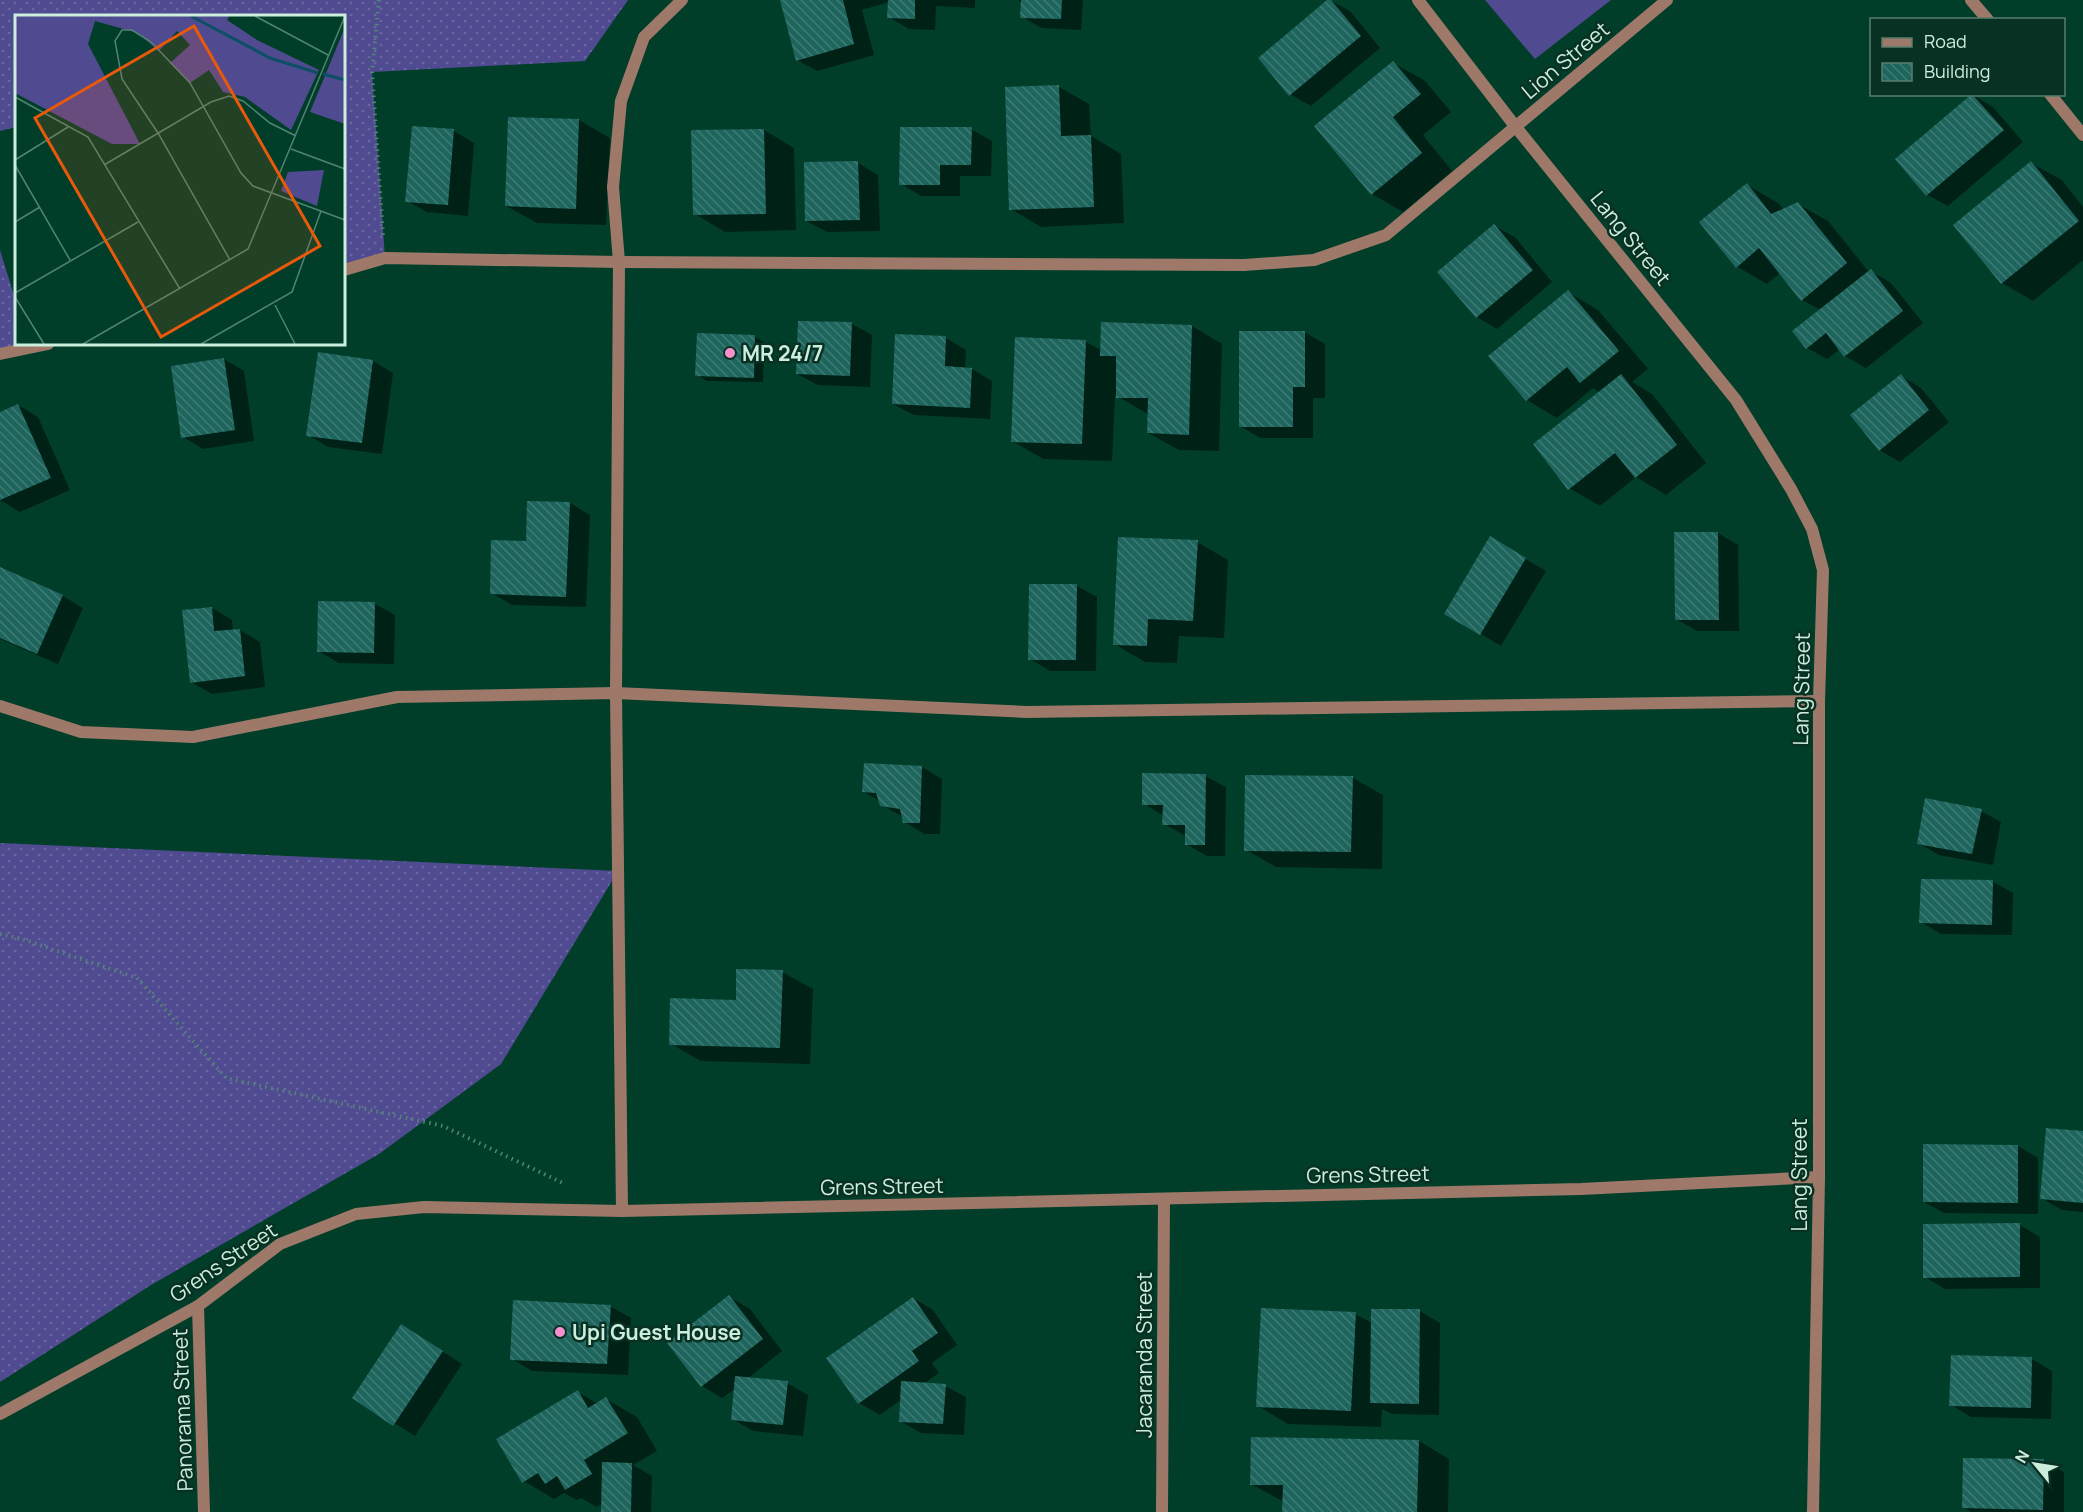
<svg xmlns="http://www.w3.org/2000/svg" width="2083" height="1512" font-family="Manrope,sans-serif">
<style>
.grass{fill:url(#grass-dots)}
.green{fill:#504b91}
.shadow{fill:#0007}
.building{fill:url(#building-back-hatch)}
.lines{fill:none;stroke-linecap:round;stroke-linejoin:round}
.path{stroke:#538674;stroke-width:4;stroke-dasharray:1.5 4.5;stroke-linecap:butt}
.street{stroke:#9e7969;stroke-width:12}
.poi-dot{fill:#f790cd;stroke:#093123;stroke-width:2}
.labels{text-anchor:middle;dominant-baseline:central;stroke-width:5;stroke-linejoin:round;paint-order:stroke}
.street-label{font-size:21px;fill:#cbeedd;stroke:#093123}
.poi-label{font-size:21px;font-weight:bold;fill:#cbeedd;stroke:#093123;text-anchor:start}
.inset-river{fill:none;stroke:#0d4f64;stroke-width:3}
.inset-road{fill:none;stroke:#518472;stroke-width:1.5}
.view{fill:#e8590c;fill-opacity:0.15;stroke:#e8590c;stroke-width:3}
.inset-edge{fill:none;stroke:#cbeedd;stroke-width:3}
</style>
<defs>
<pattern id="grass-dots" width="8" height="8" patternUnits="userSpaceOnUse" patternTransform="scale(1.5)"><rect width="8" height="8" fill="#504b91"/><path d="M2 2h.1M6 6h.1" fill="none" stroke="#6865a0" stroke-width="1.8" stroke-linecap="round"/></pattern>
<pattern id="building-back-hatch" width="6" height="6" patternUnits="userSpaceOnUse" patternTransform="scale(1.5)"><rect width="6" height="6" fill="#1e655d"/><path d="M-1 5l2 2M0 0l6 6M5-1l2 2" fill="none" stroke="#3d7b74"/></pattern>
</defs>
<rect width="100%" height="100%" fill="#003e2a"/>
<g class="grass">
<polygon points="0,0 628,0 585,61 372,72 385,258 344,270 344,16 16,16 16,127 0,131"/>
<polygon points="0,250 16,302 16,344 30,344 0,354"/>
<polygon points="0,843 618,871 501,1064 379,1154 151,1285 0,1382"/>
</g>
<polygon class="green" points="1485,0 1611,0 1535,59"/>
<g class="shadow">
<polygon points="781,0 975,0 975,8 936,6 935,30 909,29 889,17 889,2 862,10 874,55 817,71 797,60"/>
<polygon points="1018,0 1083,0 1081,30 1042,28 1022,17 1023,3"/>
<polygon points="1329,0 1350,11 1380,48 1311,106 1290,94"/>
<polygon points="1393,63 1424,80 1451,112 1423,135 1452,171 1403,212 1372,194"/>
<polygon points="1059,87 1089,104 1091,136 1121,154 1124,223 1041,227 1011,209"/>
<polygon points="1973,95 1993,107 2023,142 1948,206 1927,195"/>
<polygon points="509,119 579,120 610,138 606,225 537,223 506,206"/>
<polygon points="971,129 992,141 991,176 960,176 960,196 921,196 901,184"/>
<polygon points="764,130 794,148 796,230 725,232 695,214"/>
<polygon points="454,131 474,143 468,216 427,212 407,201"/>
<polygon points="858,163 878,175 880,231 827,232 806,221"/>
<polygon points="2031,163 2062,180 2083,207 2083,260 2033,301 2002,283 1955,225"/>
<polygon points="1747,185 1778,203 1784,210 1798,204 1828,221 1869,272 1871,271 1891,283 1923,323 1866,368 1845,356 1840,349 1827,359 1807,348 1821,310 1802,300 1780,273 1767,284 1736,266"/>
<polygon points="1494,226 1515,237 1552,282 1497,329 1477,317"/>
<polygon points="1568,292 1598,310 1648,369 1632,382 1652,394 1706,463 1666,495 1636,477 1600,506 1569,488 1600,393 1593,388 1557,418 1527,400"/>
<polygon points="852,324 872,335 870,387 818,385 797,374"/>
<polygon points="1192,326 1222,344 1219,451 1179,450 1148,433 1148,414 1115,395 1112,461 1043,459 1012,441 1085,341 1102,351"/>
<polygon points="1304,332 1325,344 1325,398 1313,398 1313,438 1260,438 1240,426"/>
<polygon points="755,337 764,342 763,382 707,381 697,375"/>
<polygon points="946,338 966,350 965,369 972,369 992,381 990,419 914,415 893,404"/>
<polygon points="224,359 244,371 254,441 203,449 183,437"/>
<polygon points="373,361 393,373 382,454 328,447 308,435"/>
<polygon points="1901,376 1921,388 1949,422 1900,462 1879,450"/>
<polygon points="18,405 38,417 70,490 20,512 0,500 0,414"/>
<polygon points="570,503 590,515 586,607 512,605 491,593 527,543"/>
<polygon points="1718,533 1738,545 1739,631 1697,631 1676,619"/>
<polygon points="1490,538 1546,571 1501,646 1446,613"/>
<polygon points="1197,542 1228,560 1224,638 1179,636 1177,663 1145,662 1114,644"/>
<polygon points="0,569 63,596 83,608 58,664 0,639"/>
<polygon points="1077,586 1097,597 1096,671 1050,671 1030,659"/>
<polygon points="319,603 375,604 395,615 394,664 339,663 318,651"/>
<polygon points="212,608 232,620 233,631 240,630 260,642 265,687 212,694 191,682"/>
<polygon points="866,765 922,767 942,779 940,834 925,834 904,822 903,817 882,805 880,801 864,792"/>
<polygon points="1205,776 1226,787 1225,856 1207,856 1186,844 1186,836 1164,824 1164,816 1144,804"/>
<polygon points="1353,778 1383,795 1382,869 1276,867 1246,850"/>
<polygon points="1981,811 2001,822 1993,865 1939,855 1918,843"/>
<polygon points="1992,881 2013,893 2012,935 1941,934 1921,922"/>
<polygon points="782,972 813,989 810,1064 701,1061 671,1044"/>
<polygon points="2083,1133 2083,1212 2062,1210 2041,1198"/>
<polygon points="1925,1145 2018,1146 2038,1158 2038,1214 1944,1213 1924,1202"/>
<polygon points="2020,1225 2040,1237 2040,1288 1945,1289 1925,1277"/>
<polygon points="729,1297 750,1309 782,1351 747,1379 787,1383 808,1395 803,1436 753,1431 732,1419 736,1388 722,1398 702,1386"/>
<polygon points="913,1298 933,1310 957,1345 932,1363 939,1373 923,1384 945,1386 966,1397 964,1435 921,1433 900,1421 902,1399 880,1415 859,1403 828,1359"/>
<polygon points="610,1306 631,1318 628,1375 532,1371 512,1359"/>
<polygon points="1420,1311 1440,1323 1439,1415 1392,1414 1382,1409 1381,1427 1288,1424 1258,1406 1355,1314 1372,1323"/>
<polygon points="422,1338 462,1364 415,1436 355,1398"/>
<polygon points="2032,1359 2052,1371 2051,1419 1971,1417 1951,1405"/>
<polygon points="578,1392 598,1404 606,1399 637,1417 657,1451 633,1465 652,1476 651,1512 603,1512 603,1503 597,1507 581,1498 577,1500 564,1493 554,1499 524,1481"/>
<polygon points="1419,1441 1449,1459 1448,1512 1284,1512 1284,1502 1251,1484"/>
<polygon points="2044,1461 2064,1472 2064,1512 1971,1512 1963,1507"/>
</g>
<g class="building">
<polygon points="780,0 843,0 854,44 796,61"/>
<polygon points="888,0 915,0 915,19 887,18"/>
<polygon points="1021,0 1062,0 1061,19 1020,18"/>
<polygon points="1327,0 1331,0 1361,36 1289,96 1258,58"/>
<polygon points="1393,61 1421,94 1393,117 1422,153 1371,195 1314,126"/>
<polygon points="1059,85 1061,136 1091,135 1094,207 1009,210 1005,87"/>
<polygon points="1972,94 2004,130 1926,196 1895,159"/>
<polygon points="508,117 579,119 576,209 505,206"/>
<polygon points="412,126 454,129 448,205 405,202"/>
<polygon points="900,127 972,127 971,165 940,165 940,185 899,185"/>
<polygon points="764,129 766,214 693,215 691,130"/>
<polygon points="858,161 860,220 805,221 804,162"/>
<polygon points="2031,161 2079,221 2001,284 1953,225"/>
<polygon points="1747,183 1771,214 1798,202 1847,263 1801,301 1759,248 1736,268 1699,222"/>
<polygon points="1494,224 1533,270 1476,318 1437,272"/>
<polygon points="1871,269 1903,311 1844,357 1826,333 1806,349 1792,331"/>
<polygon points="1568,290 1619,351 1580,383 1567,367 1526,401 1488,356"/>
<polygon points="798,321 852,322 850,376 796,374"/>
<polygon points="1101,322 1192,325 1189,435 1147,433 1148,398 1116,398 1116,356 1100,356"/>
<polygon points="1239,331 1305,331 1305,387 1293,387 1293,427 1239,427"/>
<polygon points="697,333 755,335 754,378 695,376"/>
<polygon points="895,334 946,336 945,366 972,368 970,408 892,404"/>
<polygon points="1015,337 1086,340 1082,444 1011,442"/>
<polygon points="318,352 373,360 362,443 306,436"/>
<polygon points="224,358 235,430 181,438 171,366"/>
<polygon points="1621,374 1677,445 1635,478 1615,453 1568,490 1533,444"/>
<polygon points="1901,374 1929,410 1879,451 1850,415"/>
<polygon points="18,404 51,478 0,500 0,412"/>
<polygon points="527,501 570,502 566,597 490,594 491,540 526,541"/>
<polygon points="1674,532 1718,532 1719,620 1675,620"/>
<polygon points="1490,536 1526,558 1480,635 1444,614"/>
<polygon points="1118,537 1198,540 1193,621 1148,619 1147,646 1113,645"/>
<polygon points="0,567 63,595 37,654 0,638"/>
<polygon points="1029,584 1077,584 1076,660 1028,660"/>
<polygon points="318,601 375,602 374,653 317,652"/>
<polygon points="212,607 214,631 240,629 245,676 190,683 182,610"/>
<polygon points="864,763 922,766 920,823 903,823 900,809 880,806 876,793 862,792"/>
<polygon points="1142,773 1206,774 1205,845 1185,845 1185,825 1162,825 1163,805 1142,805"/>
<polygon points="1245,775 1353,776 1351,852 1244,851"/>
<polygon points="1925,798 1982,809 1972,854 1917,844"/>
<polygon points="1921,879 1993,880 1992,925 1919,923"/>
<polygon points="736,969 783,970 780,1048 669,1045 670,998 736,1000"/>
<polygon points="2046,1128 2083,1131 2083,1203 2040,1199"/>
<polygon points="1923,1144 2018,1145 2018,1203 1923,1202"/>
<polygon points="2020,1223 2020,1277 1923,1278 1923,1224"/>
<polygon points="729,1295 763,1339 701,1387 667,1343"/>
<polygon points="913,1297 938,1333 912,1351 919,1361 858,1404 826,1358"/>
<polygon points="513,1300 611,1305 607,1364 510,1360"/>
<polygon points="1261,1308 1356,1312 1351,1411 1256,1407"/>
<polygon points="1371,1309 1420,1309 1419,1404 1370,1403"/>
<polygon points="401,1324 443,1351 393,1426 352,1398"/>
<polygon points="1951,1355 2032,1357 2031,1408 1949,1406"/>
<polygon points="735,1376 788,1381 783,1425 731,1420"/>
<polygon points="901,1381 946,1384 943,1424 899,1422"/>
<polygon points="578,1390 588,1408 606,1397 628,1433 584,1460 592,1474 565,1490 557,1476 545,1484 538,1473 522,1483 496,1439"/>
<polygon points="1251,1437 1419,1440 1417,1512 1282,1512 1283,1485 1250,1485"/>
<polygon points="1963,1458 2044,1459 2043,1510 1962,1508"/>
<polygon points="602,1462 632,1463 631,1512 601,1512"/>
</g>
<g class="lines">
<g class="path">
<polyline points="379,0 372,72 383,236"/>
<polyline points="0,934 22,939 137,978 226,1078 443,1126 565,1184"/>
</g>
<g class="street">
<polyline points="1418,0 1515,126 1736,400 1791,489 1812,529 1823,570 1819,701 1819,1177 1813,1512"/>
<polyline points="1971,0 1988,20"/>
<polyline points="2050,94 2083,135"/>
<polyline points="344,270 385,258 619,262 1244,265 1314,260 1386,235 1667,0"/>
<polyline points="0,354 48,344"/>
<polyline points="0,706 81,732 193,737 397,697 616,693 1027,712 1819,701"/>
<polyline points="622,1211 616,693 619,262 613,187 621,101 644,37 682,0"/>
<polyline points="198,1306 204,1512"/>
<polyline points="0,1414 198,1306 280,1244 356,1214 424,1207 622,1211 1581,1189 1819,1177"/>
<polyline points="1162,1512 1164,1199"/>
</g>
</g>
<g class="poi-dot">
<circle cx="730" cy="353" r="6"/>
<circle cx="560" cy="1332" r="6"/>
</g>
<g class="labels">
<g class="street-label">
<text transform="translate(1565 60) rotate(-40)">Lion Street</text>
<text transform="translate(1631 238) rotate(51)">Lang Street</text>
<text transform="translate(1801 689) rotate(-89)">Lang Street</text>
<text transform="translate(1368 1174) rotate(-1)">Grens Street</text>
<text transform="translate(1799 1175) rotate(-90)">Lang Street</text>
<text transform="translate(882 1186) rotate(-1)">Grens Street</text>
<text transform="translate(223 1262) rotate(-34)">Grens Street</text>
<text transform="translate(1144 1355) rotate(-90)">Jacaranda Street</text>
<text transform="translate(182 1410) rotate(-92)">Panorama Street</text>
</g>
<g class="poi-label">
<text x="742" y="353">MR 24/7</text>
<text x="572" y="1332">Upi Guest House</text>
</g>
</g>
<g transform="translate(15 15)">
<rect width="330" height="330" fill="#003e2a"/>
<path d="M0 1H214L212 5 242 25 304 55 276 115 230 82 208 77 194 55 175 68 155 48 175 30 162 16 144 36 123 18 80 6 73 29 125 129H97L0 78ZM330 12V109L295 97Z" fill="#504b91"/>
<path d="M309 155 302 191 266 176 273 157Z" fill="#504b91"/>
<path class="inset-river" d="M176 1 255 43 303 58M308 59 330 65"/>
<path class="inset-road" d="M240 1 313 40M0 82 73 122 165 274M276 134 330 154M0 145 53 112M0 150 55 245M89 150 196 87 214 81 228 86 255 108 281 121M0 207 25 192M215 245 143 118 107 64 100 26 107 15H117L136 27 175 68 226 158 238 171 330 205M0 278 123 207M330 279V309M0 282 29 329M260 290 280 329M68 329 233 234 330 1M186 329 277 277 306 196"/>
<path class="view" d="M179 11 305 231 146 322 20 103Z"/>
<rect width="330" height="330" class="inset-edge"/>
</g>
<rect x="1870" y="18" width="195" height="78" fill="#093123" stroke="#577d6d" stroke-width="1.5"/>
<rect x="1882" y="38" width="30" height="9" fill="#9e7969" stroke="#577d6d" stroke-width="1.5"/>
<text x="1924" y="48" font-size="18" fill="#cbeedd">Road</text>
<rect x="1882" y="63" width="30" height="18" fill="url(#building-back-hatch)" stroke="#577d6d" stroke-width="1.5"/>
<text x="1924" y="78" font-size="18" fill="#cbeedd">Building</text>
<g transform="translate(2035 1464) rotate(300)" stroke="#093123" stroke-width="4.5" paint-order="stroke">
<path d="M0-4.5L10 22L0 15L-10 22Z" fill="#cbeedd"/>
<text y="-9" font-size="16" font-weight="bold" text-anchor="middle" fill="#cbeedd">N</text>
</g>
</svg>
